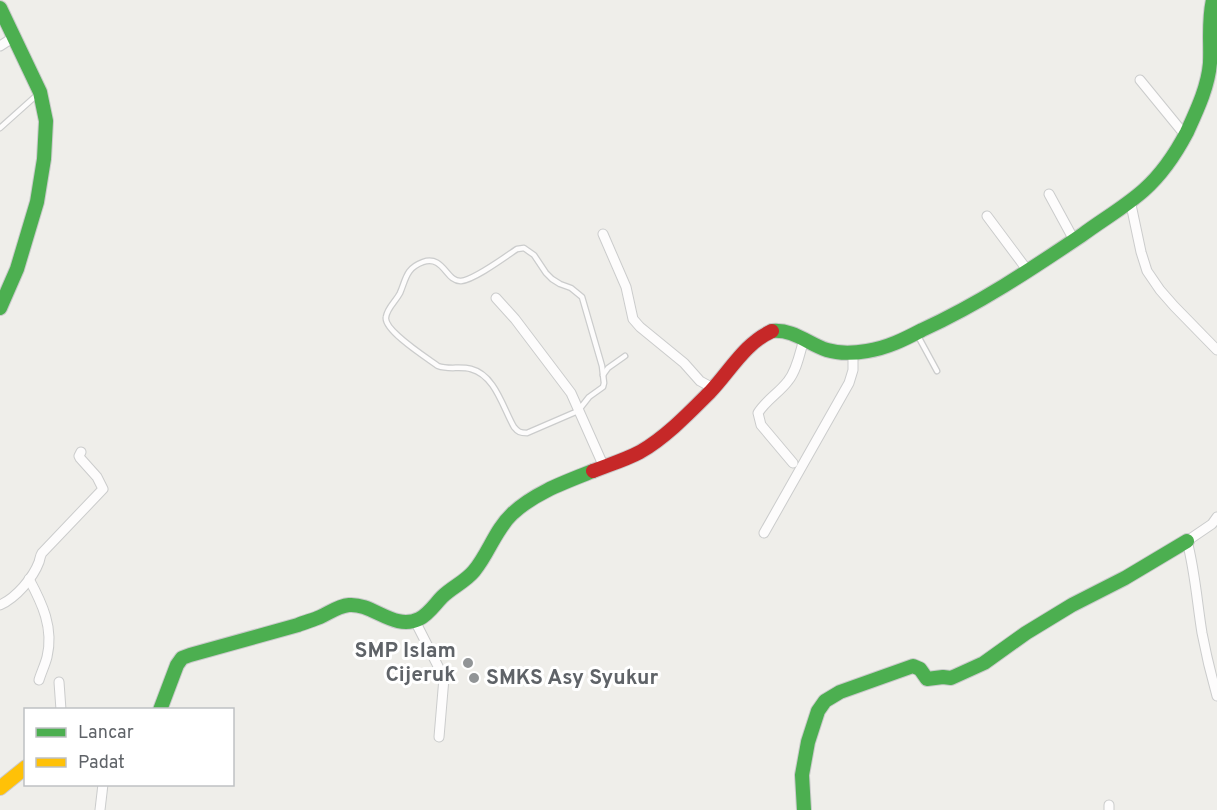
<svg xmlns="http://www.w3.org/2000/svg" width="1217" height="810" font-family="Overpass,sans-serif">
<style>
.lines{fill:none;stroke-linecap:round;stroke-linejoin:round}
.lane-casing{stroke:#cbcccc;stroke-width:7}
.street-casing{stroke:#cbcccc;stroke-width:11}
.fast-casing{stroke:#cacacb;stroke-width:16}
.slow-casing{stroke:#cacacb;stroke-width:16}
.jam-casing{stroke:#cacacb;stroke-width:16}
.lane{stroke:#fdfcfc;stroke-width:4.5}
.street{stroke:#fdfcfc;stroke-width:9}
.fast{stroke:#4caf50;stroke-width:14}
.slow{stroke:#ffc107;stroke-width:14}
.jam{stroke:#c62828;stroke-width:14}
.poi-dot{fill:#919496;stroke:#fff;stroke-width:2}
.labels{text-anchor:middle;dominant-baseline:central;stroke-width:6;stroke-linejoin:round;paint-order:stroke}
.poi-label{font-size:21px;font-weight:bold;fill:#5f6368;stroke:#fff;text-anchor:end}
</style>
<rect width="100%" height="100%" fill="#efeeea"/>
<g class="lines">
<defs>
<g id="lane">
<polyline points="0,128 38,94"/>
<path d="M524 248 534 255 546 273 552 279 560 284 571 288 582 297 602 366 604 383 603 387 589 397 578 411 527 433C520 433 518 432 514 427 503 408 495 375 471 369 460 366 449 370 438 366 427 358 383 330 386 317 387 308 396 301 400 293 406 279 406 268 423 262 444 255 446 282 461 281 474 280 505 257 517 249Z"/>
<polyline points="918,336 937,371"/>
<polyline points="603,375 608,368 625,356"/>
</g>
<g id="street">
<polyline points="0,46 14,37"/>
<polyline points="1140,80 1185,135"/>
<polyline points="1049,194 1074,240"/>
<polyline points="1130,200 1141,252 1147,271 1160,290 1174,306 1217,350"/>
<polyline points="987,216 1028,271"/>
<polyline points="603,234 626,287 633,319 640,327 684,363 700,381 713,388"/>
<polyline points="496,298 515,319 571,393 604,467"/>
<path d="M793 463 761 425 758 413C766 400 779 393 788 381 797 370 800 352 804 339"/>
<path d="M1217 517 1212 524 1187 541C1195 571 1197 602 1202 633 1206 654 1211 675 1217 696"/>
<polyline points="764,533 849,383 853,370 853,353"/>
<path d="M29 579C42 603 54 628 47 657 45 665 41 673 39 680"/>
<path d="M0 605C16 598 33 578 39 562 40 559 40 556 42 553L103 489 97 477 80 458 79 456 81 452"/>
<polyline points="415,621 444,678 439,737"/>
<polyline points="59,682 61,710"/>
<polyline points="1109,805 1109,810"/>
<polyline points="100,810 103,784"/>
</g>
<g id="fast">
<polyline points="0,8 40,92 46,121 44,159 37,202 17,269 0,308"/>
<path d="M772 331C794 329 808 344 827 350 840 354 855 353 867 351 887 348 905 339 922 330 979 304 1030 270 1082 235 1102 220 1125 207 1144 190 1162 174 1176 153 1187 132 1197 110 1208 87 1210 63 1211 42 1208 21 1213 0"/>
<path d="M160 710 177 665 182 658 190 655 298 625C305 622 313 620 320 617 329 613 338 606 349 605 373 603 394 631 419 619 429 614 435 604 442 597 452 587 465 582 474 571 489 553 495 530 512 514 534 493 565 482 593 471"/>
<polyline points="804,810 802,775 808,742 818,711 825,701 840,692 913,666 920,669 927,679 943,677 951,678 984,663 1026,633 1072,605 1125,578 1187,541"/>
</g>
<polyline id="slow" points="0,788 26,767"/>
<path id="jam" d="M593 471C608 465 625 460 640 452 666 437 689 413 710 392 730 371 745 343 772 331"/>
</defs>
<use href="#lane" class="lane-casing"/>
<use href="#street" class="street-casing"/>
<use href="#fast" class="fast-casing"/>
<use href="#slow" class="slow-casing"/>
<use href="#jam" class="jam-casing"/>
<use href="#lane" class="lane"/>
<use href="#street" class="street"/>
<use href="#fast" class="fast"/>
<use href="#slow" class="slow"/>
<use href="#jam" class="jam"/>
</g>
<g class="poi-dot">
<circle cx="468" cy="663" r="6"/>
<circle cx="474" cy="678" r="6"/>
</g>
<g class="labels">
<g class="poi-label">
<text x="456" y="651">SMP Islam<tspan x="456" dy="24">Cijeruk</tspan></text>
<text x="486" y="678" text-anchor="start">SMKS Asy Syukur</text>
</g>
</g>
<rect x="24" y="708" width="210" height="78" fill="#ffffff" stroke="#bfc1c3" stroke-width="1.5"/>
<rect x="36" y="728" width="30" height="9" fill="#4caf50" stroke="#bfc1c3" stroke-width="1.5"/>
<text x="78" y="738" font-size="18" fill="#5f6368">Lancar</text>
<rect x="36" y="758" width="30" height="9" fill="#ffc107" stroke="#bfc1c3" stroke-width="1.5"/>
<text x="78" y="768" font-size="18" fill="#5f6368">Padat</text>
</svg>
